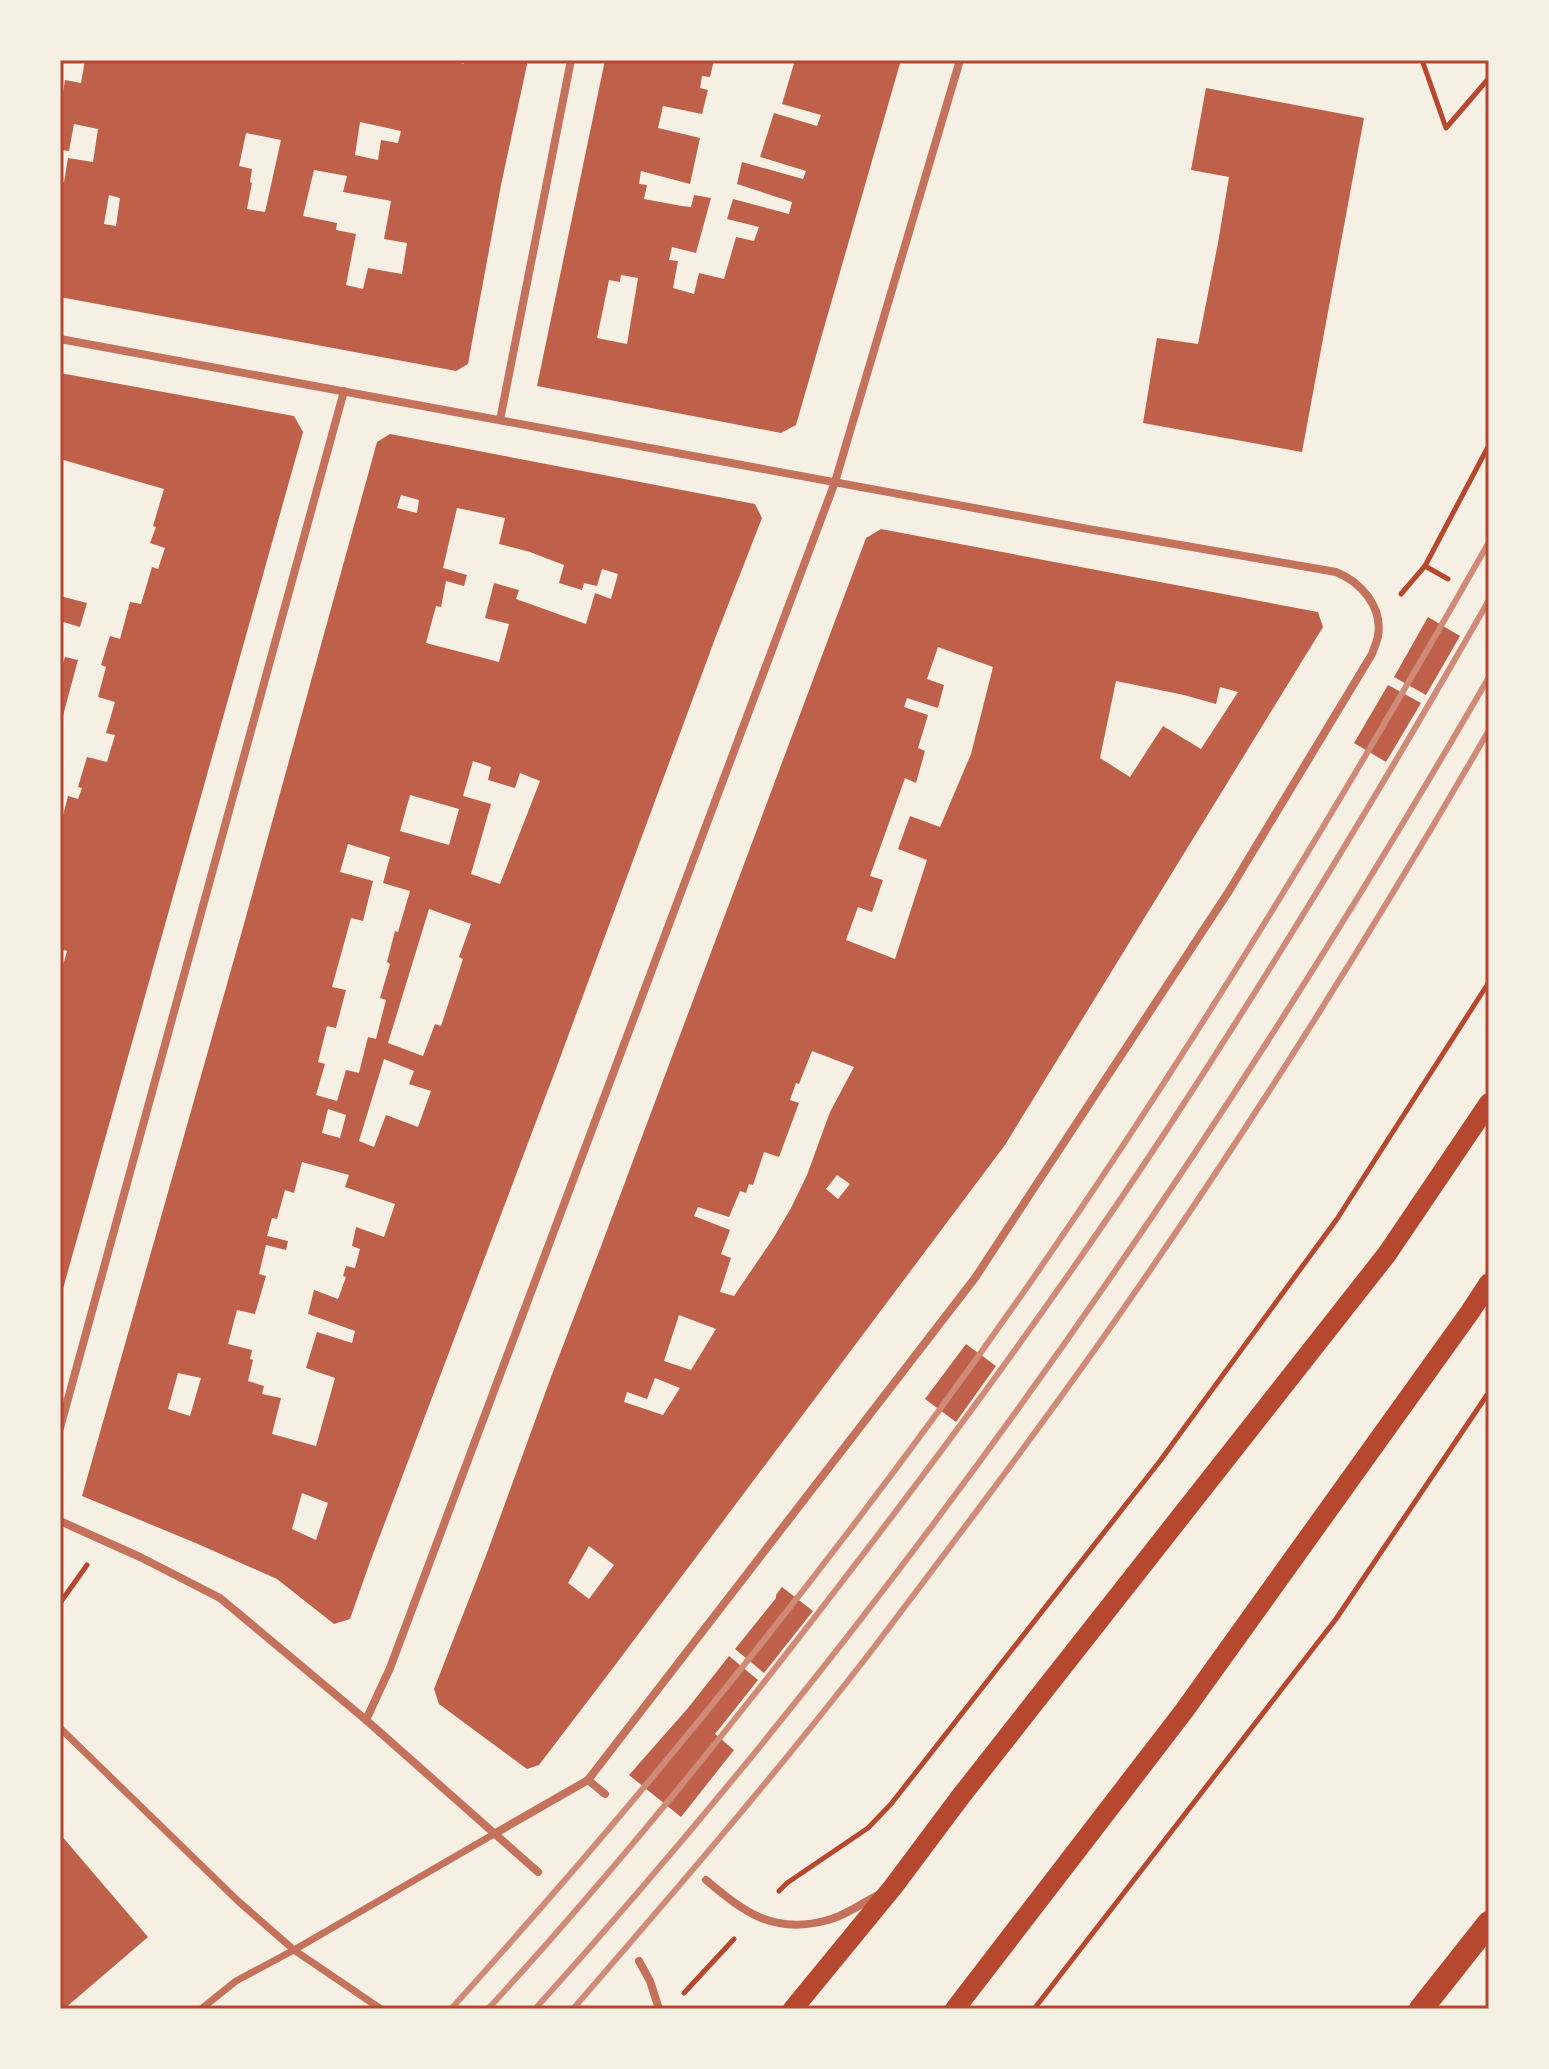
<svg xmlns="http://www.w3.org/2000/svg" width="1549" height="2069" font-family="'Alegreya Sans',sans-serif">
<style>
.building{fill:#bf614a;fill-rule:evenodd}
.lines{fill:none;stroke-linecap:round;stroke-linejoin:round}
.path{stroke:#b5482f;stroke-width:5}
.pedestrian{stroke:#c5725c;stroke-width:7}
.minor{stroke:#c5725c;stroke-width:8}
.primary{stroke:#b5482f;stroke-width:20}
.motorway{stroke:#b5482f;stroke-width:24}
.rail{stroke:#cf8b77;stroke-width:6}
.neatline{fill:none;stroke:#b5482f;stroke-width:3}
</style>
<rect width="100%" height="100%" fill="#f6efe4"/>
<g class="building">
<path d="M85 60H446L464 64 465 60H528L501 185 468 364 456 371 60 297V182H64L68 158 93 162 98 129 74 124 69 151 60 150V113L65 80 81 83ZM360 122 401 131 398 143 381 140 378 160 355 155ZM246 133 281 140 265 212 247 209 252 183 250 182 252 169 239 166ZM314 170 347 176 343 192 391 201 384 239 407 243 402 274 368 268 363 289 346 285 356 234 336 230 337 223 303 216ZM109 195 120 198 116 226 104 224Z"/>
<path d="M605 60H714L710 77 702 76 700 88 708 90 702 114 663 106 658 128 700 138 690 184 641 171 639 184 647 185 644 199 682 206 691 207 694 195 711 198 696 253 672 247 669 260 678 261 673 288 694 294 699 273 724 279 736 237 754 241 759 227 727 219 733 199 789 214 792 202 737 184 742 162 803 179 806 171 760 157 774 113 817 126 821 115 782 104 795 60H901L796 425 781 433 537 386ZM621 275 638 278 627 344 597 338 609 280 620 282Z"/>
<polygon points="1206,88 1364,118 1302,452 1143,423 1157,338 1198,344 1218,243 1229,177 1191,170"/>
<polygon points="60,373 294,416 303,432 61,1296 60,976 67,951 60,949 60,827 68,796 78,799 82,788 78,787 87,757 107,762 115,735 106,733 115,702 98,697 106,667 101,665 110,636 120,639 130,602 141,604 152,567 158,569 165,548 150,543 156,527 153,526 164,489 60,459"/>
<path d="M390 434 755 504 762 518 716 636 557 1066 370 1562 350 1619 334 1624 277 1579 198 1544 82 1496 244 924 377 442ZM401 495 419 500 417 513 397 508ZM457 508 505 518 499 544 530 552 564 565 559 583 582 590 584 583 597 586 602 569 618 574 611 599 595 593 586 624 516 599 519 590 494 583 485 618 509 624 499 662 426 643 436 606 441 607 446 581 464 586 467 575 443 568ZM473 761 491 767 488 780 515 788 520 773 540 781 500 884 471 874 491 804 463 796ZM410 795 459 809 449 845 400 831ZM348 844 390 857 383 883 410 891 398 932 395 931 387 962 390 964 380 998 386 1000 376 1039 368 1037 359 1073 346 1070 337 1101 316 1095 325 1064 318 1062 327 1026 336 1028 346 990 332 987 351 918 363 921 373 881 340 872ZM429 909 471 924 459 957 463 959 441 1026 435 1024 423 1056 388 1043ZM384 1059 414 1071 409 1084 431 1091 418 1127 386 1115 374 1147 359 1141ZM328 1109 346 1115 340 1138 322 1133ZM302 1162 349 1175 345 1187 395 1204 384 1237 356 1227 352 1246 360 1249 355 1268 346 1266 343 1276 346 1277 338 1299 314 1290 308 1314 355 1331 352 1343 317 1332 306 1368 335 1378 316 1446 272 1434 281 1398 262 1394 264 1386 248 1381 253 1360 250 1359 252 1350 228 1344 237 1310 255 1314 266 1276 259 1274 266 1245 286 1250 288 1241 267 1236 272 1218 277 1219 285 1190 294 1193ZM178 1373 201 1378 190 1416 168 1409ZM302 1493 328 1503 316 1540 292 1529Z"/>
<path d="M881 529 1318 612 1323 627 1005 1145 616 1664 539 1765 527 1769 439 1704 434 1689 487 1553 551 1377 600 1249 866 538ZM938 647 993 667 971 754 940 827 910 816 898 849 927 860 895 959 846 940 858 907 872 912 883 880 870 876 905 778 916 783 925 751 918 748 928 715 904 707 907 698 938 708 944 685 927 679ZM1116 681 1184 695 1216 704 1220 687 1238 692 1201 749 1163 726 1130 777 1100 758ZM812 1051 854 1067 830 1112 807 1175 791 1208 774 1237 734 1296 720 1292 731 1258 721 1254 730 1230 694 1216 698 1207 729 1217 740 1191 746 1193 749 1184 753 1185 764 1152 779 1157 799 1103 790 1100 796 1083 799 1084ZM837 1175 850 1184 838 1199 826 1189ZM679 1315 716 1329 691 1370 664 1361ZM655 1378 680 1388 663 1415 624 1402 627 1392 647 1399ZM589 1546 614 1565 589 1599 568 1583Z"/>
<polygon points="60,596 87,603 80,627 60,621"/>
<polygon points="1428,617 1460,636 1426,695 1394,677"/>
<polygon points="65,657 78,660 61,723 60,673"/>
<polygon points="1388,685 1421,703 1386,762 1354,743"/>
<polygon points="966,1344 996,1366 956,1422 925,1399"/>
<polygon points="782,1587 813,1611 764,1673 735,1649 776,1598 776,1595"/>
<polygon points="729,1656 758,1680 715,1734 734,1750 681,1817 629,1775 688,1708"/>
<polygon points="60,1834 148,1937 64,2009 60,2009"/>
</g>
<g class="lines">
<g class="path">
<polyline points="1422,60 1446,128 1489,78"/>
<polyline points="1425,566 1489,445"/>
<polyline points="1401,594 1425,566 1448,579"/>
<polyline points="60,1603 87,1565"/>
<polyline points="779,1891 787,1883 868,1828 891,1804 1160,1461 1337,1219 1489,982"/>
<polyline points="684,1993 734,1939"/>
<polyline points="1034,2009 1336,1619 1489,1392"/>
</g>
<g class="pedestrian">
<polyline points="60,1728 238,1901 294,1950 381,2009"/>
<polyline points="201,2009 236,1981 294,1950 494,1834"/>
</g>
<g class="minor">
<path d="M60 339 1088 529 1336 572C1361 582 1383 607 1378 636 1377 642 1374 648 1372 654L1229 891 975 1278 588 1780 494 1834"/>
<polyline points="500,420 571,60"/>
<polyline points="60,1428 344,391"/>
<polyline points="60,1521 140,1557 220,1598 366,1720 538,1872"/>
<polyline points="366,1720 390,1668 835,482 960,60"/>
<polyline points="588,1780 605,1794"/>
<path d="M706 1880C745 1913 774 1935 828 1920 845 1916 862 1903 878 1895"/>
<polyline points="639,1961 650,1981 659,2009"/>
</g>
<g class="primary">
<polyline points="793,2009 893,1887 961,1796 1387,1254 1489,1103"/>
<polyline points="955,2009 1184,1711 1470,1312 1489,1283"/>
</g>
<polyline class="motorway" points="1421,2009 1489,1923"/>
<g class="rail">
<path d="M451 2009C660 1778 854 1536 1032 1280 1197 1042 1346 794 1489 542"/>
<path d="M488 2009C612 1874 727 1732 838 1587 953 1438 1065 1285 1168 1128 1281 955 1387 779 1489 600"/>
<path d="M535 2009C902 1603 1216 1150 1489 677"/>
<path d="M573 2009C675 1891 777 1773 872 1650 950 1547 1028 1444 1103 1338 1241 1142 1369 938 1489 730"/>
</g>
</g>
<rect width="1549" height="2069" fill="none" stroke="#f6efe4" stroke-width="124"/>
<rect x="62" y="62" width="1425" height="1945" class="neatline"/>
</svg>
